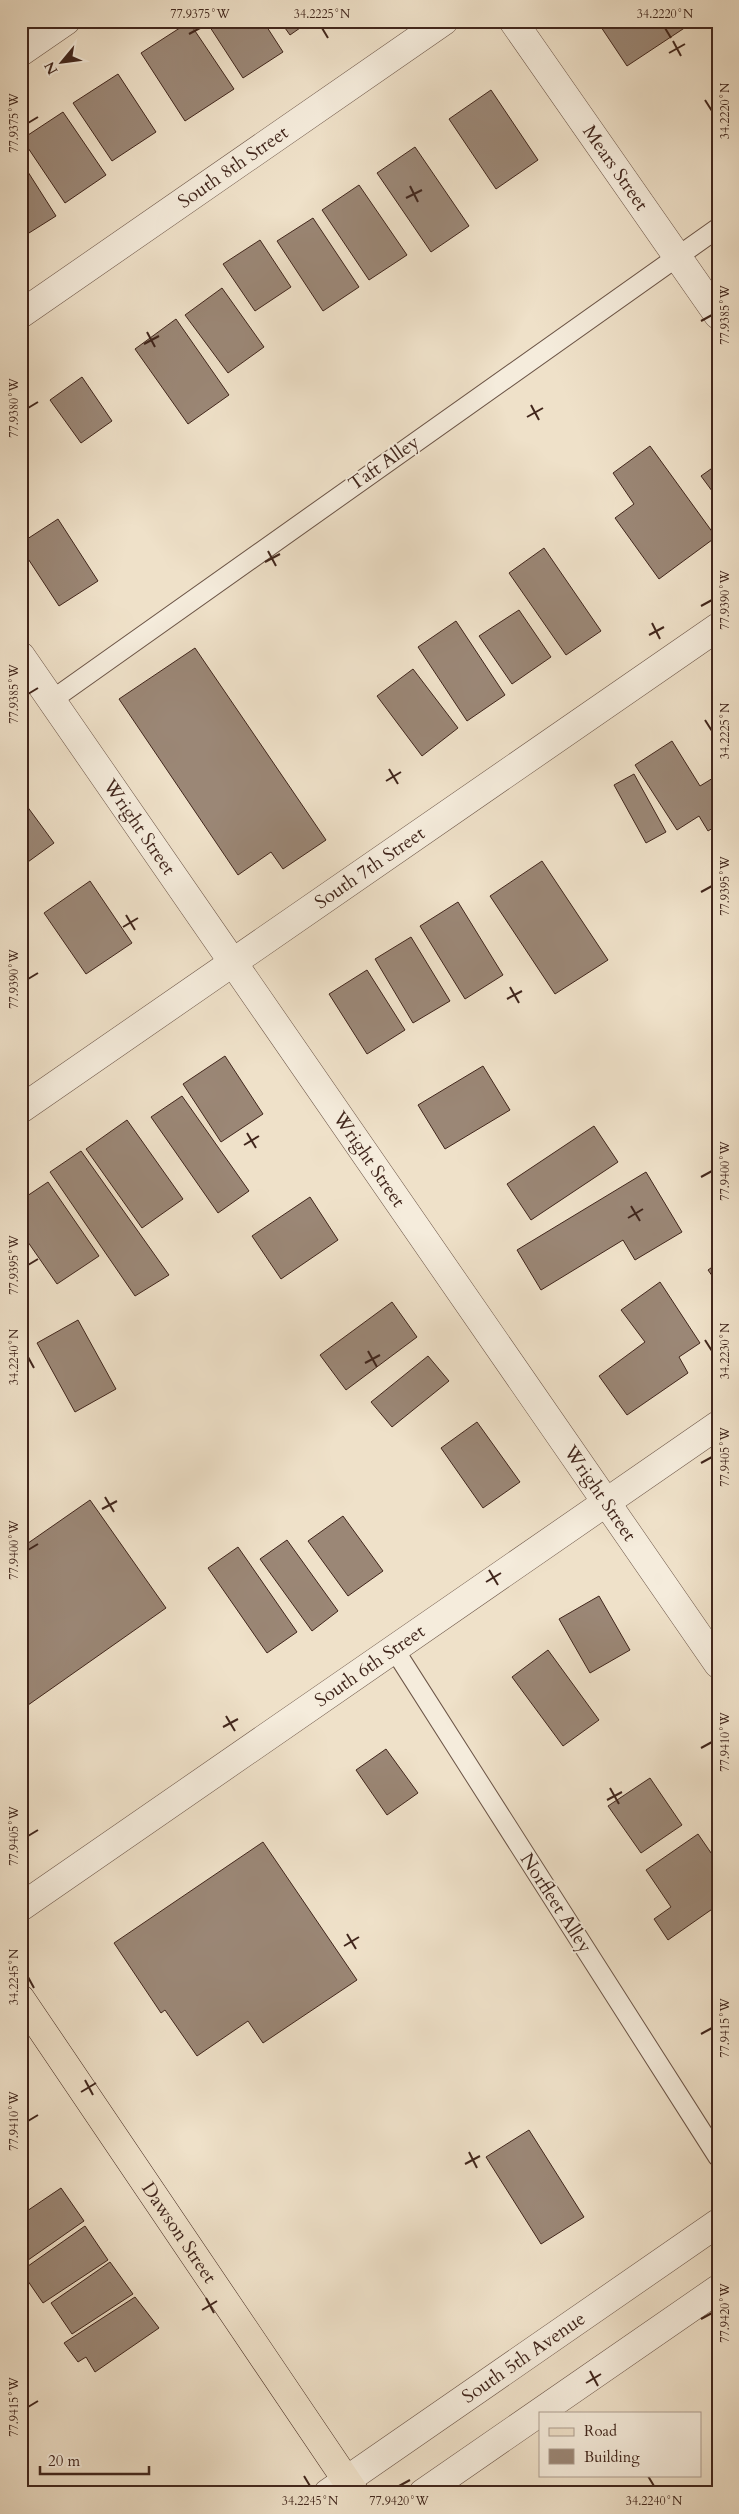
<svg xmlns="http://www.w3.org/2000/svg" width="739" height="2514" font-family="Cardo,serif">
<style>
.building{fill:#9b8776;stroke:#41261c}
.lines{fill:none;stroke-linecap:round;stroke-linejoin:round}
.service-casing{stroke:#6c5547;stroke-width:21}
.minor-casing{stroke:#6c5547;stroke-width:29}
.tertiary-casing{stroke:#6c5547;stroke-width:29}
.primary-casing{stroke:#41261c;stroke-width:29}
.service{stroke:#f5ecdc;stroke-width:19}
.minor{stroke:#f5ecdc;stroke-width:28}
.tertiary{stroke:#f5ecdc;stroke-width:28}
.primary{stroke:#efe1c9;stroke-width:28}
.ticks{fill:none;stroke:#41261c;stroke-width:2}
.labels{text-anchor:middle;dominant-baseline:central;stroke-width:4;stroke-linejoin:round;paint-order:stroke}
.street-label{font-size:19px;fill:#41261c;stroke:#f5ecdc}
.neatline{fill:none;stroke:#41261c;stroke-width:2}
.ticks-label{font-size:12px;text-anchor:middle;fill:#41261c}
</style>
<rect width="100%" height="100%" fill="#efe1c9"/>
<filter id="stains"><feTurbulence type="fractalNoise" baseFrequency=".004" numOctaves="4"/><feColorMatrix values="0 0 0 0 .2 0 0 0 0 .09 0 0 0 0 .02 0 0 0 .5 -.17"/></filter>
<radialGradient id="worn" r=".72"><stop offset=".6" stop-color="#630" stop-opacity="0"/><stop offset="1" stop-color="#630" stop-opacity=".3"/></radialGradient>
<g class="building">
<polygon points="206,21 263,21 283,52 243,78"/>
<polygon points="280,21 310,21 290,35"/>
<polygon points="597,21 691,21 692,23 627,66"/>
<polygon points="189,22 234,89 185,121 141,53"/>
<polygon points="118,74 156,132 112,161 73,103"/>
<polygon points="491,90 538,160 496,189 449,119"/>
<polygon points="63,112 106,175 65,203 22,139"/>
<polygon points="415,147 469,226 431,252 377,173"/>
<polygon points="21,161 56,216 21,238"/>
<polygon points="359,185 407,255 369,280 322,210"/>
<polygon points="313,218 359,287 323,311 277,241"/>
<polygon points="260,240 291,287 255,311 223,264"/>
<polygon points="222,288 264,347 228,373 185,315"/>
<polygon points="176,319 229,395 188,424 135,349"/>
<polygon points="82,377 112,421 81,443 50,400"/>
<polygon points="650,446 716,537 659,579 615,518 634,504 613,473"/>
<polygon points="718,464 718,499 701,476"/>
<polygon points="58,519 98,581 59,606 21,548 21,543"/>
<polygon points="544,548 601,631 566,655 509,573"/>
<polygon points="519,610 551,657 512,684 479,636"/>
<polygon points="456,621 505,695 467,721 418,647"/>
<polygon points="195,648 326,840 283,869 271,852 238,875 119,699"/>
<polygon points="413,669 458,728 422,756 377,696"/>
<polygon points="672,741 700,786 718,775 718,825 708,831 699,816 677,830 635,765"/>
<polygon points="634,774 666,832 646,843 614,785"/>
<polygon points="21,798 54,843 21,867"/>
<polygon points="542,861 608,960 555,994 490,896"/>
<polygon points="90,881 132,943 86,974 44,913"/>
<polygon points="458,902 503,975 465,999 420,926"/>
<polygon points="411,937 450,1001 413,1023 375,959"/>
<polygon points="367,970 405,1030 367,1054 329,994"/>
<polygon points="225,1056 263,1114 221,1142 183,1084"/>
<polygon points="483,1066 510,1110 445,1149 418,1105"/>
<polygon points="182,1096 249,1191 218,1213 151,1117"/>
<polygon points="127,1120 183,1199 142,1228 86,1149"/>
<polygon points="594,1126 618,1162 531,1220 507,1184"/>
<polygon points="81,1151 169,1275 135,1296 50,1172"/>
<polygon points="646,1172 682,1232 635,1260 623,1240 541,1290 517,1250"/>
<polygon points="48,1182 99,1256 57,1284 21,1232 21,1200"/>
<polygon points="310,1197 338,1240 281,1279 252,1236"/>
<polygon points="718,1263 718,1284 708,1270"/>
<polygon points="660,1282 700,1343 679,1357 688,1373 627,1415 599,1376 645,1342 621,1310"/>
<polygon points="392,1302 417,1337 346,1390 320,1355"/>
<polygon points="78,1320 116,1389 75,1412 37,1343"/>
<polygon points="428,1356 449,1381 392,1427 371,1402"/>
<polygon points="477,1422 520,1482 483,1508 441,1448"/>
<polygon points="90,1500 166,1608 21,1710 21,1548"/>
<polygon points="343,1516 383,1571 348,1596 308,1541"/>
<polygon points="287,1540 338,1611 312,1631 260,1559"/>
<polygon points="238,1547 297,1632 267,1653 208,1568"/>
<polygon points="599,1596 630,1650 590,1673 559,1619"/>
<polygon points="548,1650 599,1720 563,1746 512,1677"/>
<polygon points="386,1749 418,1793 387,1815 356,1770"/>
<polygon points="650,1778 682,1825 641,1853 608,1806"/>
<polygon points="698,1834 718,1863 718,1905 668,1940 654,1919 671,1907 646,1870"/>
<polygon points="263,1842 357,1980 263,2043 248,2021 197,2056 165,2010 161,2013 114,1943"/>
<polygon points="529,2130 584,2217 541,2244 486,2157"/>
<polygon points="61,2188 84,2221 21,2265 21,2215"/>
<polygon points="85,2226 108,2260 43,2303 21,2271"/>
<polygon points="110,2262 133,2294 72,2334 51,2303"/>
<polygon points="135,2297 159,2328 95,2372 86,2357 78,2362 64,2343"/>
</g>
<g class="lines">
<defs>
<g id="service">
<polyline points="52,700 718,228"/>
<polyline points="394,1649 718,2157"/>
</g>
<g id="minor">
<path id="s1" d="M513 21 718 315"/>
<polyline points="21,52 66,21"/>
<path id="s2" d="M21 656 718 1664"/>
<path id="s3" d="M21 1109 718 627"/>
<path id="s4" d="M21 1907 718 1425"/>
</g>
<g id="tertiary">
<path id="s5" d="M21 314 444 21"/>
<path id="s6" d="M328 2493 718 2223"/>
<polyline points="423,2493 718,2289"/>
</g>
<g id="primary">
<path id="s7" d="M21 1999 355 2493"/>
</g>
</defs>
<use href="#service" class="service-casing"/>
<use href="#minor" class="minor-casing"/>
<use href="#tertiary" class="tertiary-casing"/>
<use href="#primary" class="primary-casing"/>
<use href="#service" class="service"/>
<use href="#minor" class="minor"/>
<use href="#tertiary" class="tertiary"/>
<use href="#primary" class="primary"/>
</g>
<path class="ticks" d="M322 28 328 38M665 28 671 38M189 34 200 28M673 41 681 56M669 53 685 44M705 100 712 111M28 123 38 117M410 186 418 202M406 198 422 190M701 321 712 315M147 332 155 347M144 344 159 336M531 405 539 420M28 408 38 402M527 417 543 408M268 551 276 566M265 562 280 554M701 606 712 600M652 623 660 639M649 635 664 627M28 694 38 688M705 720 712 731M389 769 398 784M386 781 401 772M701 892 712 886M126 915 135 930M123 927 138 918M28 979 38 973M510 987 519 1003M507 999 522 991M247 1133 256 1148M244 1145 259 1136M701 1177 712 1171M631 1206 640 1221M628 1218 643 1209M28 1265 38 1259M705 1340 712 1351M368 1351 377 1367M28 1357 34 1368M365 1363 380 1355M701 1463 712 1457M105 1497 114 1512M102 1509 117 1501M28 1550 38 1544M489 1570 498 1585M486 1582 501 1573M226 1716 235 1731M223 1727 238 1719M701 1748 712 1742M610 1788 619 1804M607 1800 622 1792M28 1836 38 1830M347 1934 356 1949M344 1946 359 1937M28 1977 34 1988M701 2034 712 2028M85 2080 93 2095M81 2092 96 2083M28 2121 38 2115M469 2152 477 2168M465 2164 480 2156M206 2298 214 2313M202 2310 217 2301M701 2319 712 2313M590 2371 598 2386M586 2383 601 2374M28 2407 38 2401M304 2476 310 2486M648 2476 654 2486M399 2486 410 2480"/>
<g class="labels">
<g class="street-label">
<text stroke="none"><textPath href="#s5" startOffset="258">South 8th Street</textPath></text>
<text stroke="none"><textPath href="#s1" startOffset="179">Mears Street</textPath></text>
<text transform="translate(384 463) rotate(-35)">Taft Alley</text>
<text stroke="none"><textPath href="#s2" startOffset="208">Wright Street</textPath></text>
<text stroke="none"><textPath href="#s3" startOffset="424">South 7th Street</textPath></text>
<text stroke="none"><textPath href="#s2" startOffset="612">Wright Street</textPath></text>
<text stroke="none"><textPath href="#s2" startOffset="1018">Wright Street</textPath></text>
<text stroke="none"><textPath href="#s4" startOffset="424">South 6th Street</textPath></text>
<text transform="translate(556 1903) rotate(57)">Norfleet Alley</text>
<text stroke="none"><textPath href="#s7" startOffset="282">Dawson Street</textPath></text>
<text stroke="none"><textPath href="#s6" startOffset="238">South 5th Avenue</textPath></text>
</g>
</g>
<rect width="739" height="2514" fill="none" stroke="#efe1c9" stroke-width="55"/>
<rect x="539" y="2412" width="162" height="65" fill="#f5ecdc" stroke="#ad9d8f"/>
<rect x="549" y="2428" width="25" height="8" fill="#efe1c9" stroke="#ad9d8f"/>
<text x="584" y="2436" font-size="15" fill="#41261c">Road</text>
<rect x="549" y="2449" width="25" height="15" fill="#9b8776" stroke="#ad9d8f"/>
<text x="584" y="2462" font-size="15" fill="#41261c">Building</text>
<g transform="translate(62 62) rotate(241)" stroke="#f5ecdc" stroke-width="4" paint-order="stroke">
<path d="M0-4L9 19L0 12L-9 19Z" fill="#41261c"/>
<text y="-8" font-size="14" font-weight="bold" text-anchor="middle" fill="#41261c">N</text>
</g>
<path d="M40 2466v8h109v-8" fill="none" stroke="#41261c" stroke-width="2.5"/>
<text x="48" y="2466" font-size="15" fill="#41261c" stroke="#f5ecdc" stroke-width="4" paint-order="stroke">20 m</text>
<rect x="28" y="28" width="684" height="2458" class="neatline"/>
<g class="ticks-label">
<text x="200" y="18">77.9375°W</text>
<text x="322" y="18">34.2225°N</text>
<text x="665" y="18">34.2220°N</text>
<text transform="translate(725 111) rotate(-90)" y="4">34.2220°N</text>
<text transform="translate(14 123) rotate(-90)" y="4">77.9375°W</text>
<text transform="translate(725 315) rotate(-90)" y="4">77.9385°W</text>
<text transform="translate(14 408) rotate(-90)" y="4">77.9380°W</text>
<text transform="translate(725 600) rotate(-90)" y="4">77.9390°W</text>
<text transform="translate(14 694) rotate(-90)" y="4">77.9385°W</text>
<text transform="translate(725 731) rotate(-90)" y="4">34.2225°N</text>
<text transform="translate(725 886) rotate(-90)" y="4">77.9395°W</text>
<text transform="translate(14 979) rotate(-90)" y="4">77.9390°W</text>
<text transform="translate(725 1171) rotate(-90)" y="4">77.9400°W</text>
<text transform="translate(14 1265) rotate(-90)" y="4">77.9395°W</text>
<text transform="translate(725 1351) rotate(-90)" y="4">34.2230°N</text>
<text transform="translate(14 1357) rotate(-90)" y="4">34.2240°N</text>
<text transform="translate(725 1457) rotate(-90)" y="4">77.9405°W</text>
<text transform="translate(14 1550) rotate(-90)" y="4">77.9400°W</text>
<text transform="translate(725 1742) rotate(-90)" y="4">77.9410°W</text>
<text transform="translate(14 1836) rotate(-90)" y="4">77.9405°W</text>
<text transform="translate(14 1977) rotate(-90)" y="4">34.2245°N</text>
<text transform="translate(725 2028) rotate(-90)" y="4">77.9415°W</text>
<text transform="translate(14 2121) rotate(-90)" y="4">77.9410°W</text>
<text transform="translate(725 2313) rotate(-90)" y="4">77.9420°W</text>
<text transform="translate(14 2407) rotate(-90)" y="4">77.9415°W</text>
<text x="310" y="2505">34.2245°N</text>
<text x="399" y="2505">77.9420°W</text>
<text x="654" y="2505">34.2240°N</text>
</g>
<rect width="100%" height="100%" filter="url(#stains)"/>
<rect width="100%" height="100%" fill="url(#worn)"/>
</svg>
